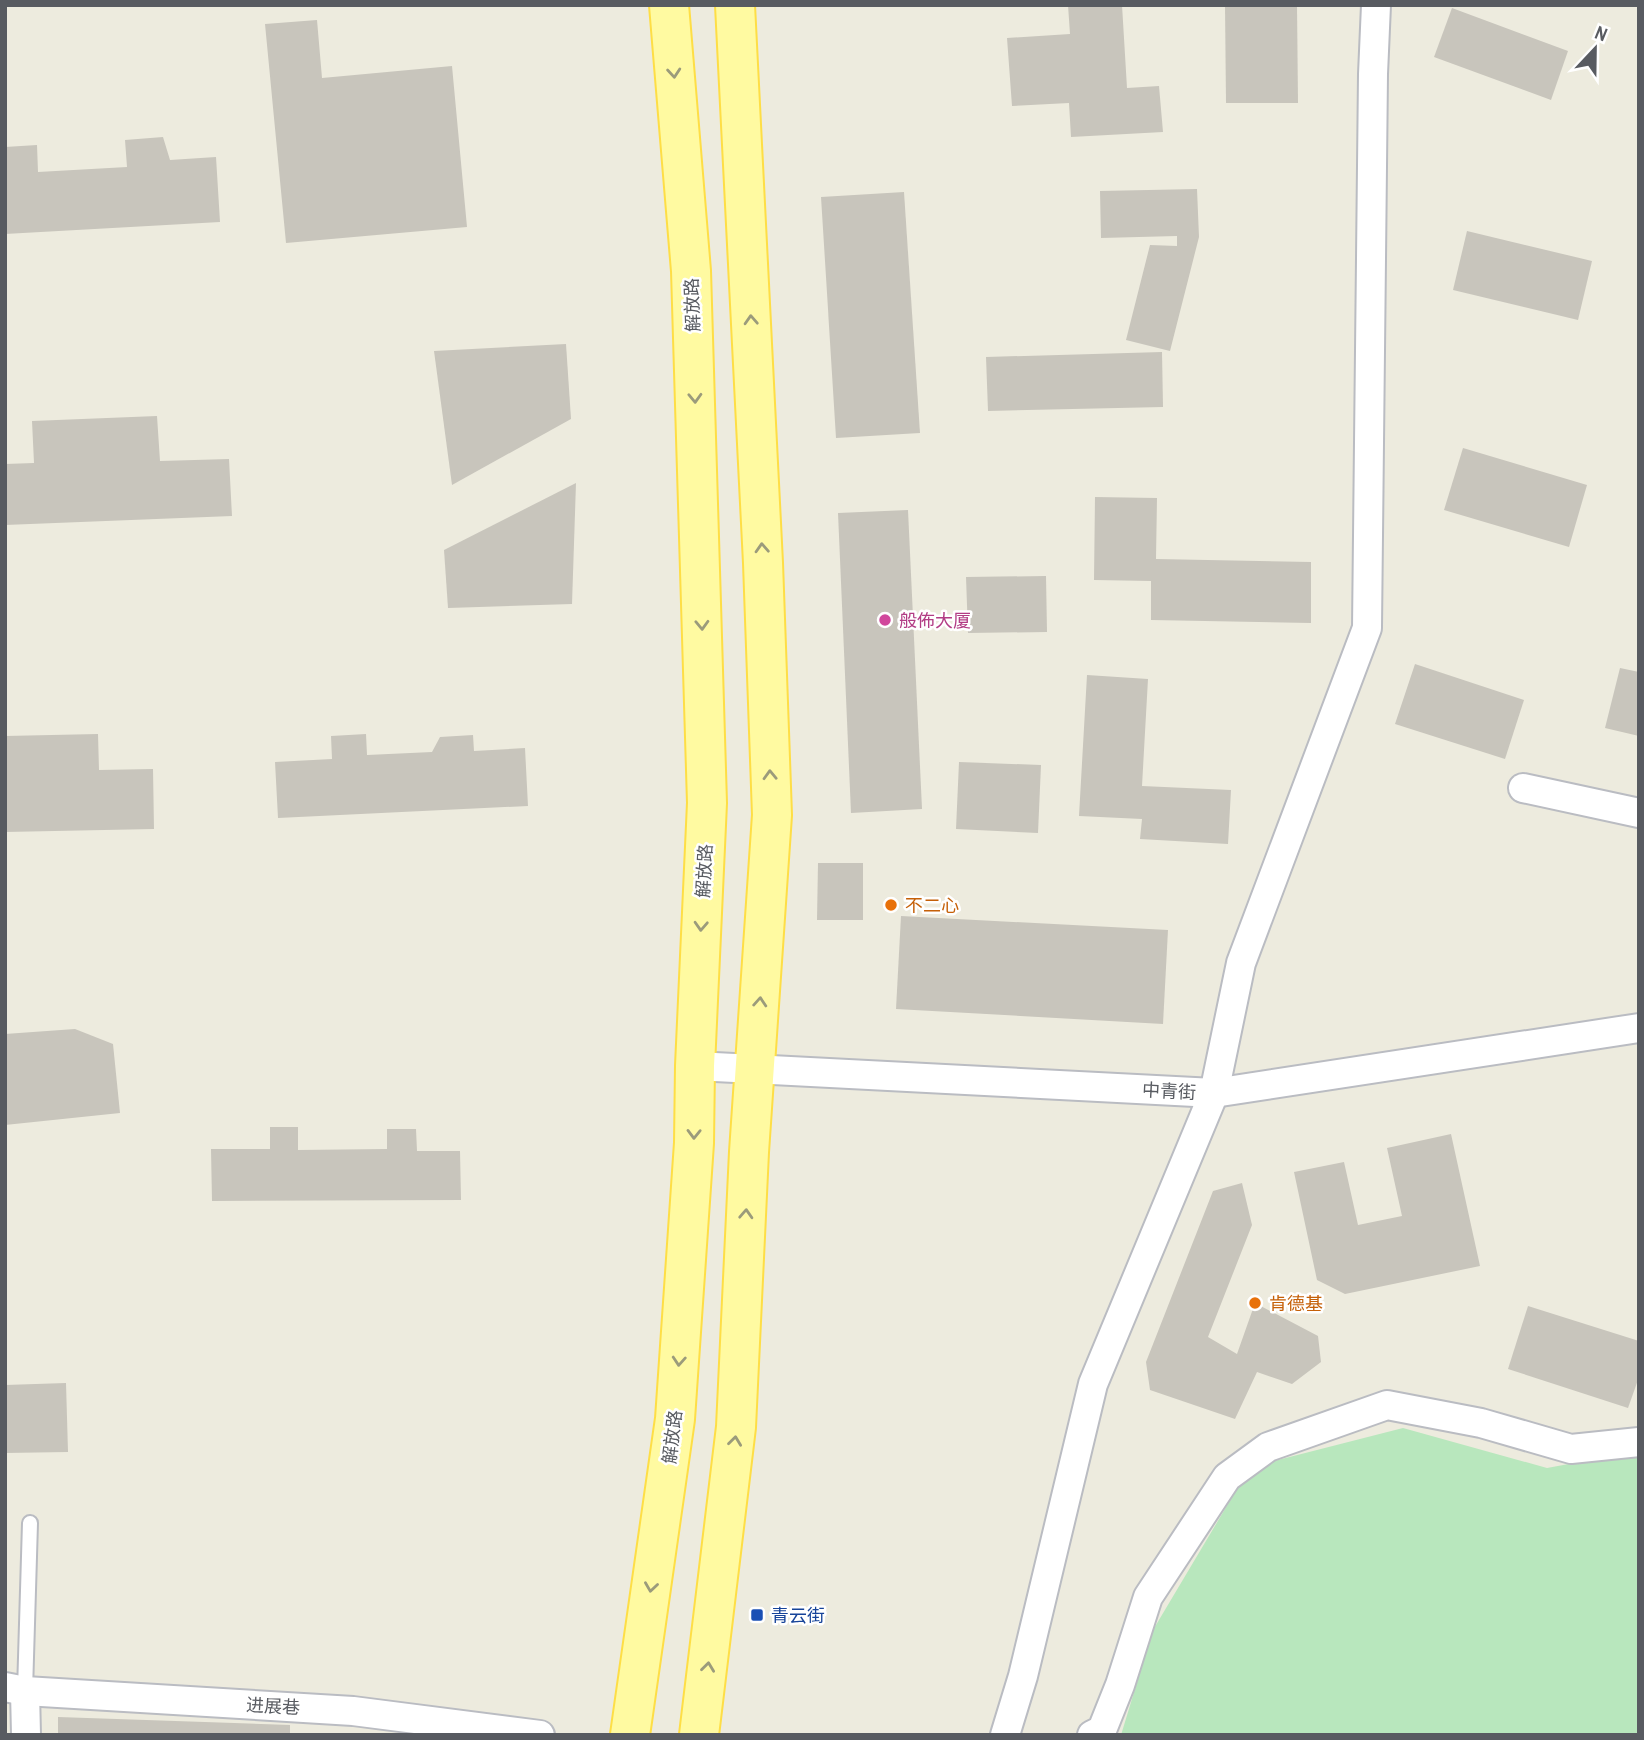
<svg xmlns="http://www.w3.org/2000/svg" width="1644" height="1740" font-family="'Archivo Narrow','Noto Sans SC',sans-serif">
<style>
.green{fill:#b8e7bd}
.building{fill:#c8c5bc}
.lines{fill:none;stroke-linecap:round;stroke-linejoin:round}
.service-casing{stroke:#babcc2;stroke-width:18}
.minor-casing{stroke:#babcc2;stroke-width:32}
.primary-casing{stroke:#fede46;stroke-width:42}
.service{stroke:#fff;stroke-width:14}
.minor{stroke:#fff;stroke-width:28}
.primary{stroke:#fffaa1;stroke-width:38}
.oneway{stroke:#9b9b7b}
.hotel-dot{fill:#d1479c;stroke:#fff;stroke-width:2.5}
.food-dot{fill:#e8710a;stroke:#fff;stroke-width:2.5}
.transit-dot{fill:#1a4fb4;stroke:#fff;stroke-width:2.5}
.labels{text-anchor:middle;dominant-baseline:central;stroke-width:5;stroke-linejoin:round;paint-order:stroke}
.street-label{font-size:18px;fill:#585b61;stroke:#fff}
.hotel-label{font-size:18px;fill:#b23c85;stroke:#fff;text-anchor:start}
.food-label{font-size:18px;fill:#c56008;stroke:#fff;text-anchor:start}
.transit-label{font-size:18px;fill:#164399;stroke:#fff;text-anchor:start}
</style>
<rect width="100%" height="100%" fill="#edebde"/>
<polygon class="green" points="1403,1428 1547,1468 1639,1451 1639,1735 1121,1735 1153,1630 1250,1467"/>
<g class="building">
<polygon points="1068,5 1122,5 1127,88 1159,86 1163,132 1071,137 1069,103 1012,106 1007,38 1070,34"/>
<polygon points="1225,5 1297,5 1298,103 1226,103"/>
<polygon points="1452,8 1568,51 1551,100 1434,57"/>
<polygon points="317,20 322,78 452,66 467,227 286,243 265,24"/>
<polygon points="163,137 170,160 216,157 220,222 5,234 5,147 37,145 38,172 127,167 125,140"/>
<polygon points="1197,189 1199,237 1170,351 1126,340 1150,245 1177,246 1177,236 1101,238 1100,191"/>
<polygon points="904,192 920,433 836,438 821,197"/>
<polygon points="1467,231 1592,261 1578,320 1453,290"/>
<polygon points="566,344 571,419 452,485 434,351"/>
<polygon points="1162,352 1163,407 988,411 986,357"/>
<polygon points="157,416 160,461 229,459 232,516 5,525 5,464 34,463 32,421"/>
<polygon points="1463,448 1587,485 1569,547 1444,510"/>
<polygon points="576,483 572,604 448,608 444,550"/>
<polygon points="1095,497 1157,498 1156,559 1311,562 1311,623 1151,620 1151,581 1094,580"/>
<polygon points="908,510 922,809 851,813 838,513"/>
<polygon points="1046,576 1047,632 968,633 966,577"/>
<polygon points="1415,664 1524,700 1505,759 1395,724"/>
<polygon points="1620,668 1639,672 1639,736 1605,728"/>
<polygon points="1087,675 1148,679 1142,786 1231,790 1228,844 1140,839 1142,819 1079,816"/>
<polygon points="98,734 99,770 153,769 154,829 5,832 5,736"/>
<polygon points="366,734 367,755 432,752 440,737 473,735 474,751 525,748 528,806 278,818 275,762 332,759 331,736"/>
<polygon points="959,762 1041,765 1038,833 956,829"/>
<polygon points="818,863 863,863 863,920 817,920"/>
<polygon points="901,916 1168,930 1163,1024 896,1009"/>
<polygon points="75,1029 113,1044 120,1113 5,1125 5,1034"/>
<polygon points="270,1127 298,1127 298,1150 387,1149 387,1129 416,1129 417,1151 460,1151 461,1200 212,1201 211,1149 270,1149"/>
<polygon points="1451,1134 1480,1266 1345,1294 1317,1280 1294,1172 1344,1162 1358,1225 1402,1216 1387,1148"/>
<polygon points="1242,1183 1252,1225 1208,1337 1237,1354 1255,1303 1318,1336 1321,1362 1292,1384 1257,1372 1235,1419 1150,1390 1146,1362 1213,1191"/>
<polygon points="1528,1306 1639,1341 1639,1377 1628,1408 1508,1369"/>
<polygon points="66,1383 68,1452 5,1453 5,1385"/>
<polygon points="58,1717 290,1725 290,1735 58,1735"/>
</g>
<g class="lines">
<defs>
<polyline id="service" points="25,1691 30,1523"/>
<g id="minor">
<polyline points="1523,788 1639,813"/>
<polyline points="695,1066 1214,1093 1639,1028"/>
<polyline points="5,1687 25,1691 353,1711 540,1735"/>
<polyline points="25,1691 26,1735"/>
<polyline points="1005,1735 1023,1676 1093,1384 1214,1093 1241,963 1367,628 1373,74 1376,5"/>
<polyline points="1092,1735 1102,1730 1120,1685 1148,1597 1227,1477 1268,1447 1387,1405 1481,1423 1571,1449 1639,1442"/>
</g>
<g id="primary">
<polyline points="630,1735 675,1419 694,1143 695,1066 707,803 691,271 669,5"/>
<polyline points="699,1735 736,1427 749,1152 772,815 763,563 735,5"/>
</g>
</defs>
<use href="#service" class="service-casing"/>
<use href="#minor" class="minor-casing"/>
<use href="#primary" class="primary-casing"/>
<use href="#service" class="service"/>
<use href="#minor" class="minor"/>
<use href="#primary" class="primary"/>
</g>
<defs><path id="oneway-chevron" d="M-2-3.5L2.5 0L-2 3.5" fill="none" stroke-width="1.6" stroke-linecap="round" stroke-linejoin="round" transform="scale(1.75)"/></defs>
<g class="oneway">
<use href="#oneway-chevron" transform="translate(674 73) rotate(85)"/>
<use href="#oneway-chevron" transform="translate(751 320) rotate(-93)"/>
<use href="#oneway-chevron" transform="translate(695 398) rotate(88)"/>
<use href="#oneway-chevron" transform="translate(762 548) rotate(-93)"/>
<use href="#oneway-chevron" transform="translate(702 625) rotate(88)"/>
<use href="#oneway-chevron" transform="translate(770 775) rotate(-92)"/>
<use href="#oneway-chevron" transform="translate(701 926) rotate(93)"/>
<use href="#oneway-chevron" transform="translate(760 1002) rotate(-86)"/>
<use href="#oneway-chevron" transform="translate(694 1134) rotate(91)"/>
<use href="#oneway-chevron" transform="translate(746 1214) rotate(-87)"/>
<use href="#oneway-chevron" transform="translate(679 1361) rotate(94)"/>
<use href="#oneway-chevron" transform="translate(735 1441) rotate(-83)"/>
<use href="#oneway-chevron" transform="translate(651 1587) rotate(98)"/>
<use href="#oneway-chevron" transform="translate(708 1667) rotate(-83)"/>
</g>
<circle class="hotel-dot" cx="885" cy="620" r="7"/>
<g class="food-dot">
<circle cx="891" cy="905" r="7"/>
<circle cx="1255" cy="1303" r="7"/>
</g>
<rect class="transit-dot" x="750" y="1608" width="14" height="14" rx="3.5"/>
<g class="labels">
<g class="street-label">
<text transform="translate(692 305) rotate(-92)">解放路</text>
<text transform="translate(704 871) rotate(-87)">解放路</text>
<text transform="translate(1169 1091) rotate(3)">中青街</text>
<text transform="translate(672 1437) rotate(-83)">解放路</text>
<text transform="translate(273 1706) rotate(3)">进展巷</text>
</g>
<g class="hotel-label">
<text x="899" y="620">般佈大厦</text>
</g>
<g class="food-label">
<text x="905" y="905">不二心</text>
<text x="1269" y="1303">肯德基</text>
</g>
<g class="transit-label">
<text x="771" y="1615">青云街</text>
</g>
</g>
<rect width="1644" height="1740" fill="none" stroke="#585b61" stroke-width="14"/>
<g transform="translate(1595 49) rotate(22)" stroke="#ffffff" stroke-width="5" paint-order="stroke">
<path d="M0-5L12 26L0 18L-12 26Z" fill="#585b61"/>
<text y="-10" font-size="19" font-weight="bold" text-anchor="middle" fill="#585b61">N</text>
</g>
</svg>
